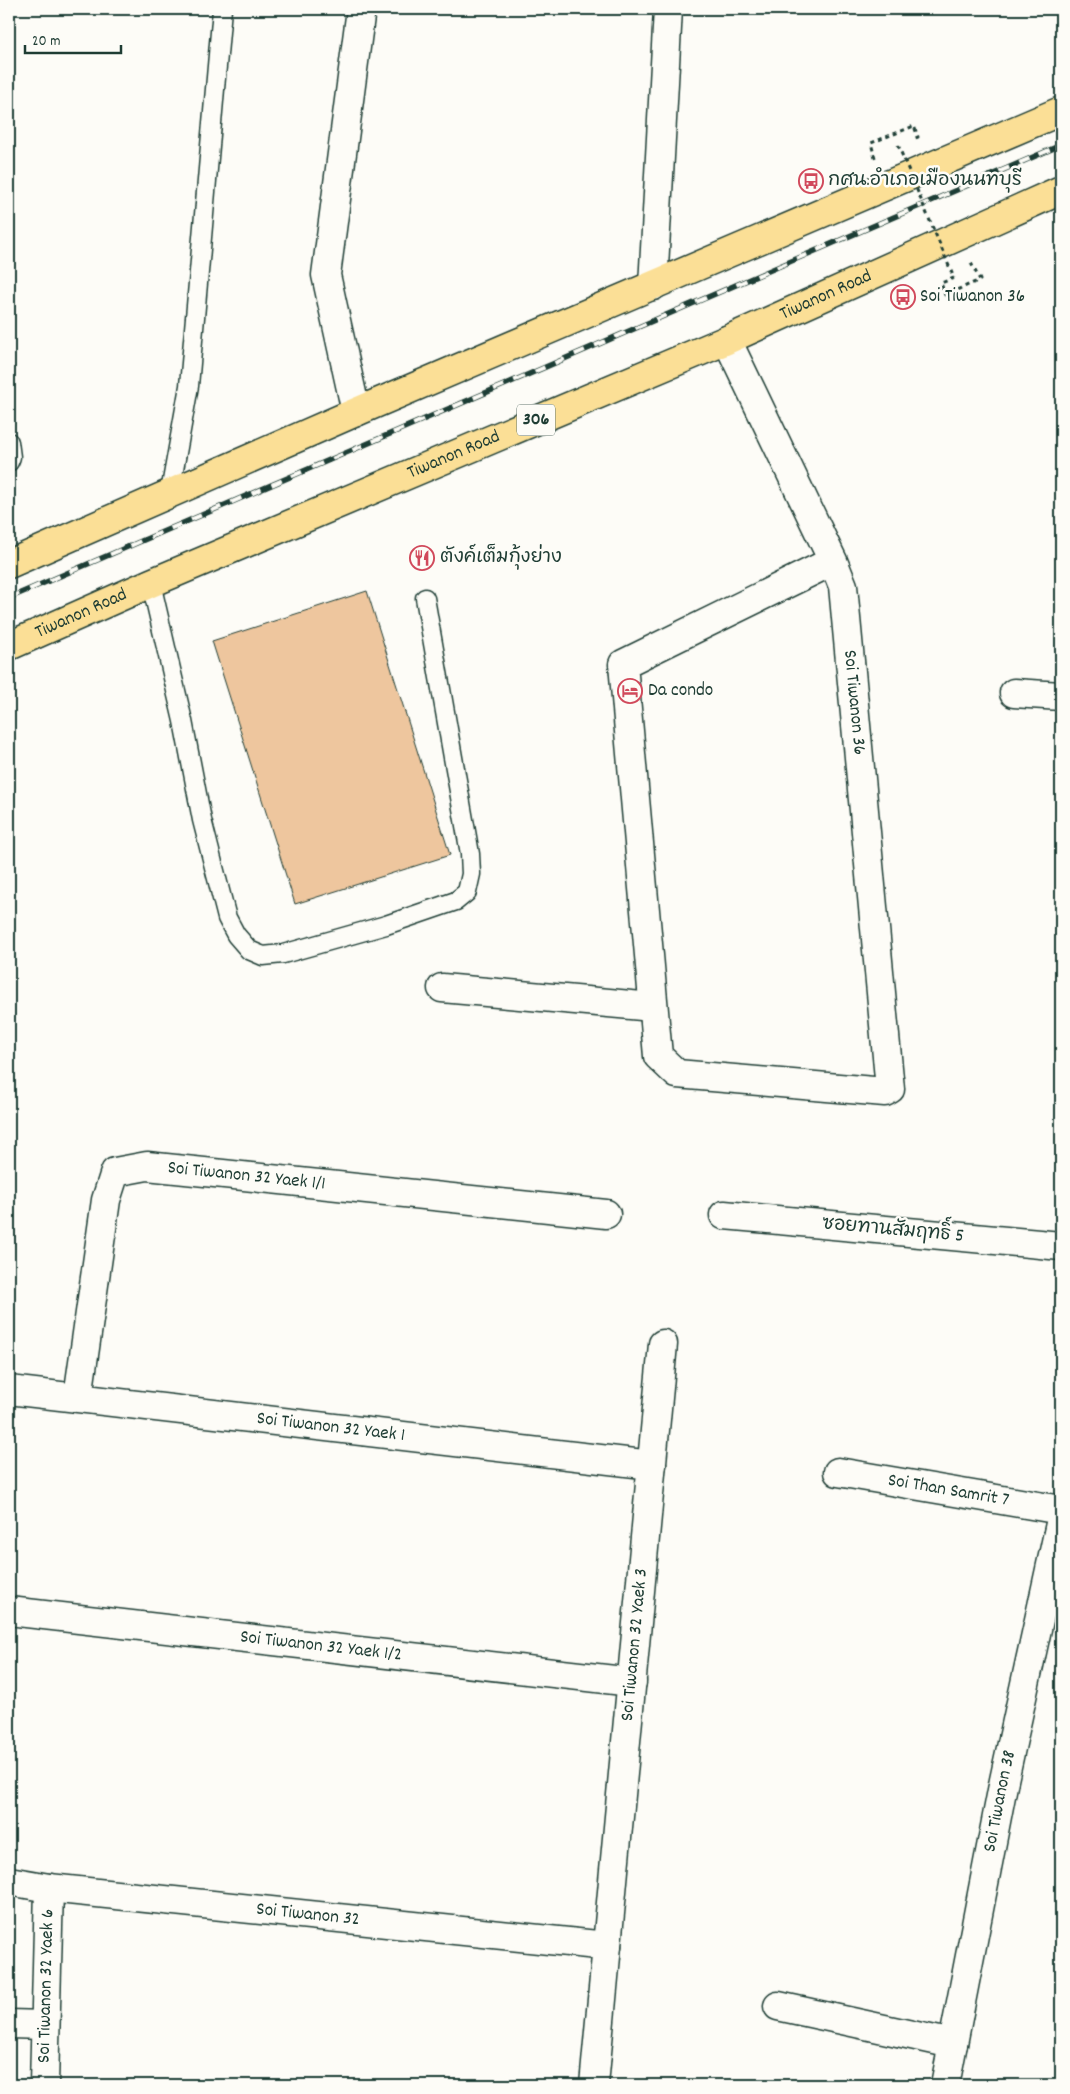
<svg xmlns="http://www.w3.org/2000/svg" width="1070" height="2094" font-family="Dekko,'Playpen Sans Thai',sans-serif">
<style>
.building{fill:#eec69e;stroke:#1f3d34}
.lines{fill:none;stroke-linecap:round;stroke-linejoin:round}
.lane-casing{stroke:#1f3d34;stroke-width:21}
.street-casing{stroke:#1f3d34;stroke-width:31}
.secondary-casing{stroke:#1f3d34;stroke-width:31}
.primary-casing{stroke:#1f3d34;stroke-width:31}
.path{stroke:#1f3d34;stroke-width:3;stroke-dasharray:4 4;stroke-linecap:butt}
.lane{stroke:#fdfcf7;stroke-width:18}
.street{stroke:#fdfcf7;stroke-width:28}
.secondary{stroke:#fdfcf7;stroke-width:28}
.primary{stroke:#fbdf96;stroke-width:28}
.rail-casing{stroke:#1f3d34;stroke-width:5.5}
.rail{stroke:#fdfcf7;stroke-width:4;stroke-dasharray:11;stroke-linecap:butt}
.path-bridge{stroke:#1f3d34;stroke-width:3;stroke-dasharray:4 4;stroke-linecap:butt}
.labels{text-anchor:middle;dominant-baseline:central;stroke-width:5;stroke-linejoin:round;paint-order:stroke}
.shield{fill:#fdfcf7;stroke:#62766e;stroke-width:1}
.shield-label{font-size:18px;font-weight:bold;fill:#1f3d34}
.poi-label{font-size:19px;fill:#1f3d34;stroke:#fdfcf7;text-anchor:start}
.street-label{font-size:19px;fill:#1f3d34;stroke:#fdfcf7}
</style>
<rect width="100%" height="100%" fill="#fdfcf7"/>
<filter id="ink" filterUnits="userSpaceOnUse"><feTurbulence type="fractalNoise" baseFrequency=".02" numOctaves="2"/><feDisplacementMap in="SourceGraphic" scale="10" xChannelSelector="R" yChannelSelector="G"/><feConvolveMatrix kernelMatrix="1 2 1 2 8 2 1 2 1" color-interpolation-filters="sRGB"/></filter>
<g filter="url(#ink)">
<polygon class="building" points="367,591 450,855 295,904 212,641"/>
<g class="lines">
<defs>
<g id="lane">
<polyline points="9,442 11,457 9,462"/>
<polyline points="170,492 189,386 222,9"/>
<polyline points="151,583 183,721 202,820 227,918 236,935 249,950 263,956 283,954 386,925 456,901 467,892 471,874 470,854 425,598"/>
</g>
<g id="street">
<polyline points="653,286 668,9"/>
<path id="s1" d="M727 340 833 561 843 586 890 1089 885 1092 677 1074 658 1056 623 664 833 561"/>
<polyline points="356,412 326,275 361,9"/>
<polyline points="1014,693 1061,696"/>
<polyline points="442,988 653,1007"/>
<polyline points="724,1215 1061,1246"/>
<path id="s2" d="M9 1390 652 1465"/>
<path id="s3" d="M78 1397 106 1200 115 1172 147 1166 606 1214"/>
<path id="s4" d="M838 1472 1061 1510"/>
<path id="s5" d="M9 1611 632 1682"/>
<path id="s6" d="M9 1881 49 1888 607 1946"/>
<polyline points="778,2006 953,2044"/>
<polyline points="9,2024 45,2025"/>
<path id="s7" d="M44 2085 49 1888"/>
<path id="s8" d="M594 2085 663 1344"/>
</g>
<g id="secondary">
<path id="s9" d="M945 2085 1004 1780 1061 1519"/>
</g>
<g id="primary">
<polyline points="9,564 356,412 1061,111"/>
<path id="s10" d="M9 646 151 583 727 340 1061 190"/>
</g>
</defs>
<use href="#lane" class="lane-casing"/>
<use href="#street" class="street-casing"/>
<use href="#secondary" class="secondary-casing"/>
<use href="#primary" class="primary-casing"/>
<g class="path">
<polyline points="875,158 871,143 914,126 918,137 915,138"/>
<polyline points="954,278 941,283 945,295 980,280 971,263"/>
</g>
<use href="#lane" class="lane"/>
<use href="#street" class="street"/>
<use href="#secondary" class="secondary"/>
<use href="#primary" class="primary"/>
<defs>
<polyline id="rail" points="9,598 1061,145"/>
</defs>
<use href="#rail" class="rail-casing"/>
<use href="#rail" class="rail"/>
<polyline class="path-bridge" points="898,145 954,278"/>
</g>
</g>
<defs>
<symbol id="bus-ring" viewBox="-11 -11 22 22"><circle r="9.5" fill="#fdfcf7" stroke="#d1495b" stroke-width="1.5"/><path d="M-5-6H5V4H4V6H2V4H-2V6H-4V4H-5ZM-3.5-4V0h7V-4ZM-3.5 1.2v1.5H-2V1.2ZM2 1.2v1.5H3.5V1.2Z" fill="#d1495b"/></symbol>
<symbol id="restaurant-ring" viewBox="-11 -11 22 22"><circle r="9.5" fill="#fdfcf7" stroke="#d1495b" stroke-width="1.5"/><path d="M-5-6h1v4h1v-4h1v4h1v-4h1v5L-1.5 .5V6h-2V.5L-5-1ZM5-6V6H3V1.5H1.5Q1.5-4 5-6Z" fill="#d1495b"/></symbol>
<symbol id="hotel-ring" viewBox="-11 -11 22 22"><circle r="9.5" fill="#fdfcf7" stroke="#d1495b" stroke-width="1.5"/><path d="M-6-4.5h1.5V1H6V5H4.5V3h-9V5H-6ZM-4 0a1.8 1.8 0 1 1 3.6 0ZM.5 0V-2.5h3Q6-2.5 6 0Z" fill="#d1495b"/></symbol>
</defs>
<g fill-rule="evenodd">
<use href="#bus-ring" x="797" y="167" width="28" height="28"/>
<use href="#bus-ring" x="889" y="283" width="28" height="28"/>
<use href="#restaurant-ring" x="408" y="544" width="28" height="28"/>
<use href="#hotel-ring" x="616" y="677" width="28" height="28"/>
</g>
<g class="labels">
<rect class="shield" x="517" y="404.5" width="38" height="31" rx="4"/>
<g class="shield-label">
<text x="536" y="420">306</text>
</g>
<g class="poi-label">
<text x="828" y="181">กศน.อำเภอเมืองนนทบุรี</text>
<text x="920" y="297">Soi Tiwanon 36</text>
<text x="440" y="558">ตังค์เต็มกุ้งย่าง</text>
<text x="648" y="691">Da condo</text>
</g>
<g class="street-label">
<text stroke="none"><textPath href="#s10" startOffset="889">Tiwanon Road</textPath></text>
<text stroke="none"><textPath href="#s10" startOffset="484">Tiwanon Road</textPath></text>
<text stroke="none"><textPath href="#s10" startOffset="79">Tiwanon Road</textPath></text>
<text stroke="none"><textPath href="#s1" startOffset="389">Soi Tiwanon 36</textPath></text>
<text stroke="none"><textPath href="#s3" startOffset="361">Soi Tiwanon 32 Yaek 1/1</textPath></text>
<text transform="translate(893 1231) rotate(5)">ซอยทานสัมฤทธิ์ 5</text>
<text stroke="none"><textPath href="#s2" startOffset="324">Soi Tiwanon 32 Yaek 1</textPath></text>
<text stroke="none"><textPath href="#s4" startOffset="112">Soi Than Samrit 7</textPath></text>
<text stroke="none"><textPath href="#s8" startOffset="442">Soi Tiwanon 32 Yaek 3</textPath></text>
<text stroke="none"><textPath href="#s5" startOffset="314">Soi Tiwanon 32 Yaek 1/2</textPath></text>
<text stroke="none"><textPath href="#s9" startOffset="289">Soi Tiwanon 38</textPath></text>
<text stroke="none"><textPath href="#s6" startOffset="301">Soi Tiwanon 32</textPath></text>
<text stroke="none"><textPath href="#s7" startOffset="99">Soi Tiwanon 32 Yaek 6</textPath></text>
</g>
</g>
<rect width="1070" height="2094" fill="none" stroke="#fdfcf7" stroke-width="30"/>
<rect x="15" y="15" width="1040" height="2064" fill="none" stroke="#1f3d34" stroke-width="2" filter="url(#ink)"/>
<path d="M25 45v8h96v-8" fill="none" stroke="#1f3d34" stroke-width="2.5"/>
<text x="32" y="45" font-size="15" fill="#1f3d34" stroke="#fdfcf7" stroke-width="4" paint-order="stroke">20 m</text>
</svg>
